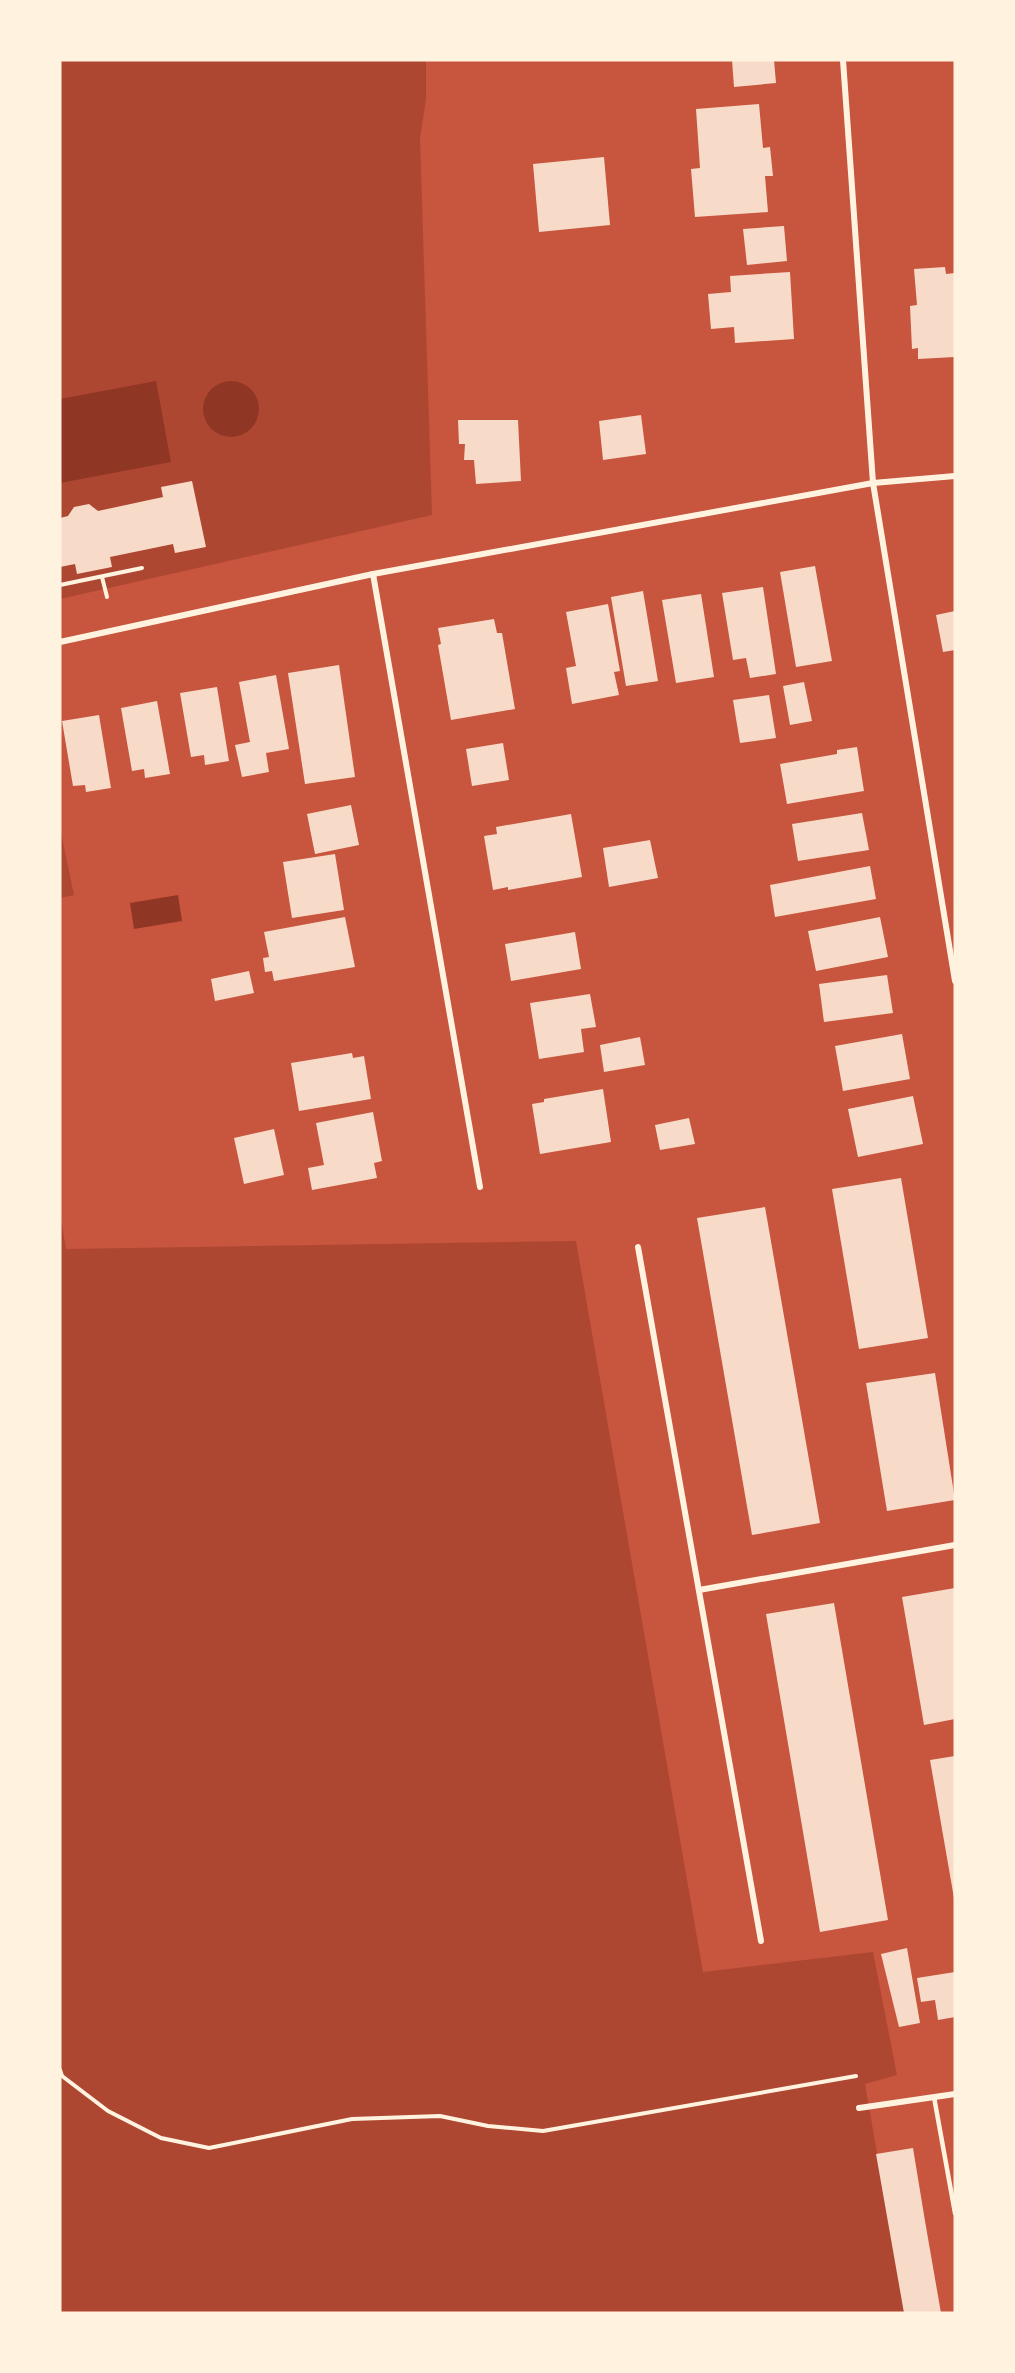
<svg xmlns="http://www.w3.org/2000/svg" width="1015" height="2373" font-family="'DejaVu Sans',sans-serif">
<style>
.green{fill:#ae4732}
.water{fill:#8f3625}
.building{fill:#f7dbc8}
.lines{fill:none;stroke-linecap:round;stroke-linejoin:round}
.path{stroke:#fff3e0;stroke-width:4}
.service{stroke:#fff3e0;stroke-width:4.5}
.minor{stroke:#fff3e0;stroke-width:6}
</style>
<rect width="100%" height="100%" fill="#c8553d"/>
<g class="green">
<polygon points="60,60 426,60 426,99 420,139 432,515 60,599"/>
<polygon points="60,828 74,895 60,898"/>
<polygon points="60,1213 66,1249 576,1241 703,1972 873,1952 897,2075 865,2084 905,2313 60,2313"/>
</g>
<g class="water">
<polygon points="156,381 171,462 60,483 60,399"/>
<circle cx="231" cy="409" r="28"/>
<polygon points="178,895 182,921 134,929 130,903"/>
</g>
<g class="building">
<polygon points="732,60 774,60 776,83 734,87"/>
<polygon points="759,104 763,148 770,147 773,176 765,176 768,212 695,217 691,169 700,168 696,109"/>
<polygon points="604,157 610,225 539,232 533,164"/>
<polygon points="784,226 787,261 747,265 743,229"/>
<polygon points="945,267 946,274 955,273 955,357 918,359 918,348 912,349 910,306 917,305 914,269"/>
<polygon points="790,272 794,339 735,343 734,327 711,329 708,294 731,292 730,276"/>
<polygon points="641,415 646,454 603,460 599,421"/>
<polygon points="458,420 518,420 521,481 476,484 474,460 464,460 465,444 459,444"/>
<polygon points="192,481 206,547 175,553 173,544 110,557 112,567 77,574 75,564 60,567 60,518 68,516 74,507 89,504 98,511 163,497 161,487"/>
<polygon points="815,566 832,661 796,667 780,572"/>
<polygon points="763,587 776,674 750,678 746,658 733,660 722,593"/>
<polygon points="643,591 658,681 626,686 611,597"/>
<polygon points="701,594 714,677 676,683 662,600"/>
<polygon points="608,604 620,671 614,672 619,695 572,704 566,668 576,666 566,612"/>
<polygon points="955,611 955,650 943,652 936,615"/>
<polygon points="494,619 497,633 502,633 515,709 451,720 438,645 441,644 438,628"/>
<polygon points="339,665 355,777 305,784 288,673"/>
<polygon points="276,675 289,749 266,753 269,772 242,777 235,745 250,742 239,682"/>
<polygon points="804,682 812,721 790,725 783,686"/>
<polygon points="217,687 229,761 205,765 204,755 191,757 180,693"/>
<polygon points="769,695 776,738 740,743 733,700"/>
<polygon points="157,701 170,774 145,778 144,769 132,771 121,708"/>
<polygon points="99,715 111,788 86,792 85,785 73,786 62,721"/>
<polygon points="503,743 509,780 472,786 466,749"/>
<polygon points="857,747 864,791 787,804 780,764 837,754 837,750"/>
<polygon points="351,805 359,845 315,854 307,814"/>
<polygon points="862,813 869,850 798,861 792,824"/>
<polygon points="571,814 582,877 508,890 508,887 493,890 484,836 497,834 496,827"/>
<polygon points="650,840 658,878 609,887 603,848"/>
<polygon points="335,854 344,910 292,918 283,862"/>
<polygon points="870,866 876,899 775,917 770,885"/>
<polygon points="345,917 355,967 274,981 272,971 265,972 263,958 269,957 264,932"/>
<polygon points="880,917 888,957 816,971 808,931"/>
<polygon points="575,932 581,969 511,981 505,944"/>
<polygon points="249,971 254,993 215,1001 211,979"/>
<polygon points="887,975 893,1013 824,1022 819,984"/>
<polygon points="590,994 596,1027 581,1029 584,1052 539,1059 530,1003"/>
<polygon points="902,1034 910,1079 843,1091 835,1046"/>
<polygon points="640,1037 645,1065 604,1072 600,1045"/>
<polygon points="352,1053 353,1058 364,1056 371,1099 299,1111 291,1063"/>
<polygon points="603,1089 611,1142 540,1154 532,1104 544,1102 544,1099"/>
<polygon points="913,1096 923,1144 858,1157 848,1109"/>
<polygon points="373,1112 382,1161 374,1163 377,1178 312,1190 308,1168 324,1165 316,1123"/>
<polygon points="689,1118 695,1144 660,1150 655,1125"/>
<polygon points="274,1129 284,1175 244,1184 234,1138"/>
<polygon points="901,1178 928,1338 859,1349 832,1189"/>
<polygon points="765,1207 820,1523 752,1535 697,1218"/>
<polygon points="935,1373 955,1500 887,1511 866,1383"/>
<polygon points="955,1588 955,1719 924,1725 902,1597"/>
<polygon points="834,1603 888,1920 820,1932 766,1614"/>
<polygon points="955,1756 955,1898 954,1898 930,1760"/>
<polygon points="907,1948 920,2023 899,2027 881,1954"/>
<polygon points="955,1972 955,2017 938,2020 935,2000 921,2002 917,1978"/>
<polygon points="913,2148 925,2221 941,2313 904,2313 876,2154"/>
</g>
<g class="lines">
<g class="path">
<polyline points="102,577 107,597"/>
<polyline points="60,585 142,568"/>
<polyline points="60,2070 62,2076 108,2111 161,2138 209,2148 352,2119 440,2116 488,2126 543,2131 856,2076"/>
</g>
<polyline class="service" points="934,2097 955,2213"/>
<g class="minor">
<polyline points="843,60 873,483 955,981"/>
<polyline points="373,574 480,1187"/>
<polyline points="60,642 373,574 873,483 955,476"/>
<polyline points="638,1247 761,1941"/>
<polyline points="699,1590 955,1545"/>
<polyline points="859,2108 955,2094"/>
</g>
</g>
<rect width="1015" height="2373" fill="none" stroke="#fff3e0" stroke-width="123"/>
</svg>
